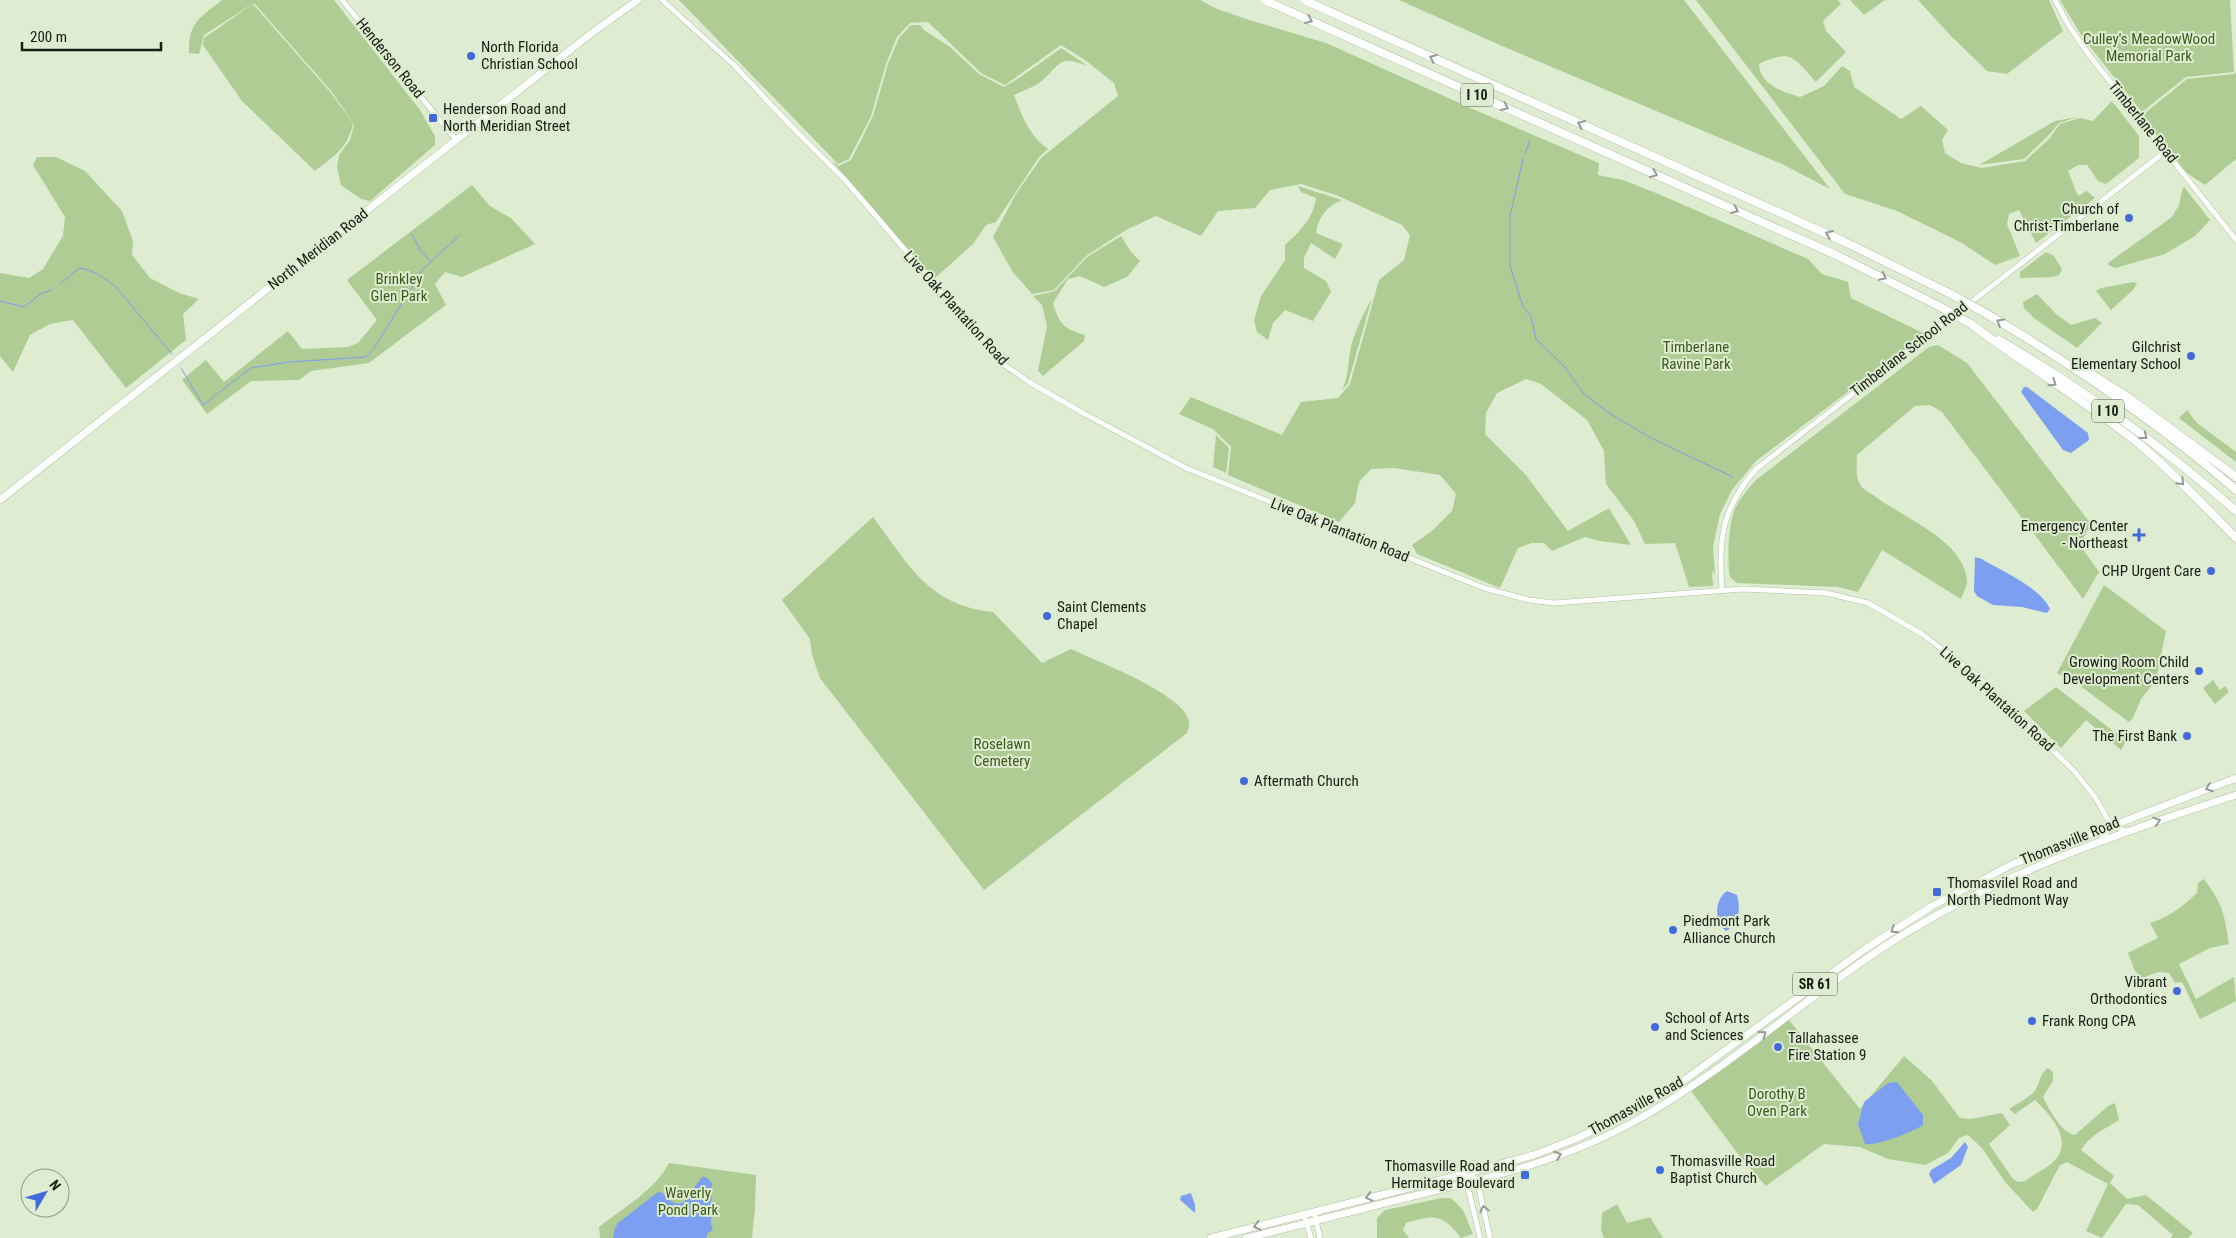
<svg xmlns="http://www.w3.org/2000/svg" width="2236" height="1238" font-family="'Roboto Condensed',sans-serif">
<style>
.green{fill:#afcc95}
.water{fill:#7c9ff1}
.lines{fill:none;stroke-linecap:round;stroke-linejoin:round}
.stream{stroke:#7c9ff1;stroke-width:1}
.minor-casing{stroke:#b0bea3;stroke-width:6}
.major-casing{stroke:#b0bea3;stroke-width:8}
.highway-casing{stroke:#b0bea3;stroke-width:9}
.minor{stroke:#fff;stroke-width:5}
.major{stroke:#fff;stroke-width:7}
.highway{stroke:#fff;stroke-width:8}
.highway-bridge-casing{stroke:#b0bea3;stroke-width:9;stroke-linecap:butt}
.highway-bridge{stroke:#fff;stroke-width:8}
.oneway{stroke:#979995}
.poi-dot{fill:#416bdc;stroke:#deedd1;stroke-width:2}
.labels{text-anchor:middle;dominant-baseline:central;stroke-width:4;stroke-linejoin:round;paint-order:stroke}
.shield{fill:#deedd1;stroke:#535b4c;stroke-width:1}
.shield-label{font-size:14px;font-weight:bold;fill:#181d13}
.park-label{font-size:15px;fill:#3c581a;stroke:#deedd1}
.poi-label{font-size:15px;fill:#181d13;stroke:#deedd1;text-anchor:start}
.street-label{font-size:15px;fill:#181d13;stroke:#deedd1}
</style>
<rect width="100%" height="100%" fill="#deedd1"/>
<g class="green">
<path d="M222 0H334L420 110 435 136V145L370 201 361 199 341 185 337 167 339 155 350 140 354 125 332 92 254 3 204 35 199 54 189 53C188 22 200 18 222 0Z"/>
<polygon points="679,0 1200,0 1215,8 1246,19 1326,43 1475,110 1599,163 1598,175 1623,180 1656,193 1808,259 1822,274 1848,282 1851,298 1925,334 1756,461 1732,490 1720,514 1713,547 1715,574 1712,571 1713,586 1689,587 1675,543 1645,544 1634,521 1606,484 1604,451 1587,420 1541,384 1526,379 1497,393 1486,413 1485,434 1525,474 1568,531 1609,508 1631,545 1599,541 1585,537 1552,551 1544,543 1531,543 1518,548 1500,588 1417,554 1412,545 1432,531 1452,511 1456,494 1440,475 1394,468 1371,469 1359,482 1355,503 1339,522 1228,475 1231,447 1213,429 1179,414 1191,397 1282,435 1301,402 1338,398 1350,384 1379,280 1404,260 1410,235 1402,225 1336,195 1301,184 1270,190 1255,208 1218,211 1201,236 1156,216 1126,230 1086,256 1054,290 1032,294 1012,271 993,237 1016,194 1041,158 1118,96 1114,83 1085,60 1061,45 1005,85 981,73 928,22 910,23 897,37 886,64 871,116 849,159 838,164"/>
<polygon points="1399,0 1684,0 1830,189 1782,164 1502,46"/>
<path d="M1696 0H1838L1841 4 1823 21 1826 31 1846 52 1816 82C1794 58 1792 48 1759 64 1760 85 1783 92 1800 97L1824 86 1842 66 1850 71 1854 87 1901 119 1921 106 1948 130 1942 140 1945 153 1961 163 1982 168 2025 161 2049 139 2060 124 2080 118 2093 121 2112 101 2139 136V158L2106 184 2098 181 2087 165H2078L2068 171 2078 196 2087 191 2095 198 2036 243 2019 210 2009 214 2007 224 2020 256 1995 265 1962 243 1897 211 1845 194Z"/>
<polygon points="1850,0 1885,0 1864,15"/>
<polygon points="1918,0 2049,0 2063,31 2007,74 1987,71 1950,35"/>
<polygon points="2060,0 2230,0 2234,72 2186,77 2142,112 2083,38"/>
<path d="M253 4 331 93 353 124C347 149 334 156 315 171L242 101 203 45 204 38Z"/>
<path d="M911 25H920L924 30 950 47 979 74 1004 87 1022 76 1061 48 1088 66C1056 53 1060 67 1039 83 1032 88 1022 91 1014 95 1022 116 1029 136 1048 149L1039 157 996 222 986 225 973 244 934 279 832 161 839 166 851 160 873 116 888 64 899 38Z"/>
<polygon points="2236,72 2236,159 2205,185 2187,173 2135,108 2141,114 2144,114 2187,79 2234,74"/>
<polygon points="2078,117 2059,123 2047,137 2024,159 1979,165 2055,121"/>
<polygon points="37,157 56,157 85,171 122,211 133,241 132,255 150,278 179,293 199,299 183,314 186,340 126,388 73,320 50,324 30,335 13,372 0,356 0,273 29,278 43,269 63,236 65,217 33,165"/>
<polygon points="472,185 490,206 511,218 535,244 462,277 445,272 435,284 446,305 369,363 311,371 299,380 251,381 207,414 182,380 206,360 224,382 288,331 302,349 348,347 358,343 377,320 347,280"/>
<path d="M1298 186 1342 200C1327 206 1318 217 1316 233L1343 244 1335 259 1311 243 1304 258V268L1326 281 1331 292 1313 321 1285 310 1273 323 1268 340 1257 332 1254 320 1261 296 1285 260V245C1300 231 1313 219 1316 198L1301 192Z"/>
<polygon points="2184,187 2210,220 2195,236 2165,254 2115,268 2108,265 2108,263 2172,217 2179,205 2182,190"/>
<path d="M1121 236 1131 252 1140 261 1127 277 1104 287 1080 276 1068 279 1053 303C1059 324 1064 329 1085 335L1084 341 1043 376 1038 371 1047 326 1042 305 1033 296 1055 291 1087 257Z"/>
<polygon points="2046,252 2054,256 2062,269 2059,275 2052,277 2020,278 2020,272"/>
<polygon points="2133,282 2137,283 2134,289 2111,310 2096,291 2101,288"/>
<polygon points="2037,294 2056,314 2071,325 2095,318 2102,323 2077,348 2034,318 2024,308 2023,302"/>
<path d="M1372 298 1348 383 1342 390C1349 376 1348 361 1351 346 1356 329 1363 314 1372 298Z"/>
<path d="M1938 345 1967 363 2091 524 2081 542 2084 551 2099 572 2083 599 1942 412 1930 405 1915 406 1857 455C1857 464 1855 477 1861 486 1864 490 1872 494 1876 497 1904 518 1965 541 1967 581 1967 587 1963 593 1961 599L1882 550 1858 592 1838 587 1737 583 1730 577C1727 561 1728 524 1735 509 1740 498 1748 489 1756 480L1929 347Z"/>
<polygon points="2187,410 2197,423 2236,452 2236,462 2179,418"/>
<polygon points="1216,435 1229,448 1226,473 1213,467"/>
<path d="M873 517C909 565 928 605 993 612L1042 663 1071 649C1098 662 1177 691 1188 718 1190 724 1189 727 1187 733L984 890 820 678 812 655 810 639 782 600Z"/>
<polygon points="2104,585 2166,631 2156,680 2141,699 2133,718 2129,722 2079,685 2057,673"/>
<polygon points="2213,680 2220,690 2225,686 2229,692 2215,704 2203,688"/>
<polygon points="2056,687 2126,741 2121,750 2086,720 2061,748 2024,711"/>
<path d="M2204 879C2223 905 2224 912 2229 944L2210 948 2179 964 2196 999 2234 977 2236 1001 2200 1019 2182 982 2175 983 2169 973 2159 972 2142 978 2135 971 2128 953 2158 938 2150 923C2170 917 2183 906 2197 893L2198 883Z"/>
<path d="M1789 1020 1860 1109 1904 1056 1932 1081 1960 1118 1970 1119 2002 1113 2010 1125 1989 1144 2013 1179 2018 1182 2025 1181C2034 1174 2050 1167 2057 1158 2072 1137 2049 1114 2035 1100L2015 1114 2009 1109C2018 1103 2030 1098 2036 1089 2041 1081 2039 1074 2048 1068L2053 1072V1081L2043 1097C2049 1109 2061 1133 2075 1135L2108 1106 2115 1103 2119 1120C2105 1129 2090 1135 2081 1150L2114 1176 2110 1183 2127 1199 2146 1195 2193 1233 2188 1238H2170L2173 1235 2138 1205 2126 1204 2102 1238 2086 1231 2108 1184 2067 1162 2060 1165 2037 1209 2033 1212 2005 1182 1982 1148 1968 1135 1959 1138 1948 1153 1925 1165 1888 1159 1860 1147 1824 1144 1766 1186 1741 1158 1691 1091Z"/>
<path d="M669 1163 756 1175 755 1209 752 1238H600L599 1227C623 1208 654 1191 669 1163Z"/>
<path d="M1442 1198H1451L1463 1210 1473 1234 1461 1238C1443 1214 1434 1214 1406 1223L1403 1230 1409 1238H1377V1218L1385 1210Z"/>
<polygon points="1617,1204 1627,1223 1650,1217 1663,1238 1604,1238 1601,1231 1602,1213"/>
</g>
<g class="water">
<polygon points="2024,387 2027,387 2088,433 2089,440 2071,453 2063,450 2021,392"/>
<path d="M1975 557 1982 559C2003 572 2040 587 2050 609L2047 613 2022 607 1993 605 1977 596 1974 591Z"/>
<path d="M1727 891 1737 895C1741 909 1739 923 1726 931 1714 922 1714 900 1727 891Z"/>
<path d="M1897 1082 1923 1115V1125C1912 1132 1878 1146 1865 1144L1858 1124 1864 1102 1888 1083Z"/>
<polygon points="1965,1142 1968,1147 1961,1165 1934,1184 1929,1174 1931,1170 1951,1158"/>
<path d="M702 1177H706L712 1183 711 1224 713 1230 708 1233 706 1238H613L615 1228 618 1223 658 1192 663 1193C668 1200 674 1205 683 1203Z"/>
<polygon points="1191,1193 1195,1205 1195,1213 1180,1200 1181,1196"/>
</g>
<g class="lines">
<g class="stream">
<polyline points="1525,154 1530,140"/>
<polyline points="1523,159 1510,216 1510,266 1523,307 1531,316 1536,339 1565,367 1583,393 1609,413 1651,438 1733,477"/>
<polyline points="412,234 420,250 431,262"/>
<path d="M60 284 79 268C94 270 103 277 115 286L172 354"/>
<polyline points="0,301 24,307 42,293 52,290"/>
<polyline points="181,368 203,405 251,368 289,362 366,357 373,350 423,269 460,235"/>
</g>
<defs>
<g id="minor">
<polyline points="342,0 456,140"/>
<polyline points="662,0 734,65 791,126 846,181 1002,363 1029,382 1083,413 1186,468 1484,588 1529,600 1554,603 1743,589 1826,593 1868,603 1922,634 1976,675 2075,772 2095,797 2111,825 2126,831"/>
<polyline points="2055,0 2069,26 2089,55 2236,240"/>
<path d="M1722 589C1718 539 1722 508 1756 469L2166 151"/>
<polyline points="2101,840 2111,825"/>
<polyline points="1468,1173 1477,1180 1490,1238"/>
<polyline points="1468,1173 1467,1183 1480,1238"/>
<polyline points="1314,1212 1320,1238"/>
<polyline points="1304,1215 1311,1238"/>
</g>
<g id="major">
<polyline points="0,500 593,32 638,0"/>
<polyline points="1211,1238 1468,1173 1534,1155 1575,1139 1618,1119 1672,1089 1865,949 1932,906 2013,864 2236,778"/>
<path d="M1246 1238C1298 1226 1349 1212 1401 1199 1477 1181 1556 1163 1626 1126 1720 1076 1799 1002 1888 944 1996 875 2115 834 2236 795"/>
</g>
<g id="highway">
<polyline points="1264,0 1836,255 1937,305"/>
<polyline points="1304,0 1843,241 1951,294"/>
<path d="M1985 313C2074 365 2158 423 2236 490"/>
<path d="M1971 324C2025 365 2084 400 2138 443 2173 472 2204 506 2236 538"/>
<path d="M1999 340C2083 389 2163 447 2236 511"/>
<polyline points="2084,369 2128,397 2236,477"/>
</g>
</defs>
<use href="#minor" class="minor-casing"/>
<use href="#major" class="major-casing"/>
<use href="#highway" class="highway-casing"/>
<use href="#minor" class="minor"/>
<use href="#major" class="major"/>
<use href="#highway" class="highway"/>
<defs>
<g id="highway-bridge">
<polyline points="1951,294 1985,313"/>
<polyline points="1937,305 1971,324"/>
</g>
</defs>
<use href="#highway-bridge" class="highway-bridge-casing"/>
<use href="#highway-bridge" class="highway-bridge"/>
</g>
<defs><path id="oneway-chevron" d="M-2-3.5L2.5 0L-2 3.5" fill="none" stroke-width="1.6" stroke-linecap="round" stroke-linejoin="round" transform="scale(1.25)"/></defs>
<g class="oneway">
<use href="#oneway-chevron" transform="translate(1309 20) rotate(24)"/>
<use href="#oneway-chevron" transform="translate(1433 58) rotate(-156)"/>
<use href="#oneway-chevron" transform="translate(1505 107) rotate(24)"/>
<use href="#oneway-chevron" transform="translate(1581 124) rotate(-156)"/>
<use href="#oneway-chevron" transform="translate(1654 174) rotate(24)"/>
<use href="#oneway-chevron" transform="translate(1735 210) rotate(24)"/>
<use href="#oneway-chevron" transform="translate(1829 234) rotate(-156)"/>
<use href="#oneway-chevron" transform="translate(1883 277) rotate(26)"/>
<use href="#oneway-chevron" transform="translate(2000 322) rotate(-149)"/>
<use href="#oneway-chevron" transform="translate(2053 383) rotate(34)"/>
<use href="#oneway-chevron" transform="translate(2144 436) rotate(37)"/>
<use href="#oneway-chevron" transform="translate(2181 482) rotate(45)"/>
<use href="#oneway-chevron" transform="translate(2209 788) rotate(160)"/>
<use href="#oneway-chevron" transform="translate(2157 821) rotate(-18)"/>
<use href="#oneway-chevron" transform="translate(1894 930) rotate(147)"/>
<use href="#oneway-chevron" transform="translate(1763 1034) rotate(-36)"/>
<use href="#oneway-chevron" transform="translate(1558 1155) rotate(-21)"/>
<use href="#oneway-chevron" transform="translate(1369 1197) rotate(165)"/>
<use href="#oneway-chevron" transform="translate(1484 1209) rotate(-103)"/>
<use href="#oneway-chevron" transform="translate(1257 1226) rotate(166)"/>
</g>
<g class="poi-dot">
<circle cx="471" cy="56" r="5"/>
<rect x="428" y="113" width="10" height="10" rx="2.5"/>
<circle cx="2129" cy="218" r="5"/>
<circle cx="2191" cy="356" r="5"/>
<path d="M2136.5 527.5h5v5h5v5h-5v5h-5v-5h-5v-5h5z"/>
<circle cx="2211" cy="571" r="5"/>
<circle cx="1047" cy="616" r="5"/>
<circle cx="2199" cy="671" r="5"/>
<circle cx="2187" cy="736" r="5"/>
<circle cx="1244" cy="781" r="5"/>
<rect x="1932" y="887" width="10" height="10" rx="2.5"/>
<circle cx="1673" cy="930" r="5"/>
<circle cx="2177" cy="991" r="5"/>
<circle cx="2032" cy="1021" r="5"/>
<circle cx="1655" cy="1027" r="5"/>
<circle cx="1778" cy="1047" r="5"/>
<circle cx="1660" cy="1170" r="5"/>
<rect x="1520" y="1170" width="10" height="10" rx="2.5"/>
</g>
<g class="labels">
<g class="shield">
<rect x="1461" y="83.5" width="32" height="23" rx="4"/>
<rect x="2092" y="399.5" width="32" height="23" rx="4"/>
<rect x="1792.5" y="972.5" width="45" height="23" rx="4"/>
</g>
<g class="shield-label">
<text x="1477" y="95">I 10</text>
<text x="2108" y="411">I 10</text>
<text x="1815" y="984">SR 61</text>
</g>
<g class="park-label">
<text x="2149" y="39">Culley's MeadowWood<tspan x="2149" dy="17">Memorial Park</tspan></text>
<text x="399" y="279">Brinkley<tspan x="399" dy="17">Glen Park</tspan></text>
<text x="1696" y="347">Timberlane<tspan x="1696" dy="17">Ravine Park</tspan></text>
<text x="1002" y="744">Roselawn<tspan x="1002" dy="17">Cemetery</tspan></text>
<text x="1777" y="1094">Dorothy B<tspan x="1777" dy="17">Oven Park</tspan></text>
<text x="688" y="1193">Waverly<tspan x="688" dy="17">Pond Park</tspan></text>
</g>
<g class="poi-label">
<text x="481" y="47">North Florida<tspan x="481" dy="17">Christian School</tspan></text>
<text x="443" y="109">Henderson Road and<tspan x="443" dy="17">North Meridian Street</tspan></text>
<text x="2119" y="209" text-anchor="end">Church of<tspan x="2119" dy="17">Christ-Timberlane</tspan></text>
<text x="2181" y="347" text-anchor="end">Gilchrist<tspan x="2181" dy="17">Elementary School</tspan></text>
<text x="2128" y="526" text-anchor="end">Emergency Center<tspan x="2128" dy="17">- Northeast</tspan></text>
<text x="2201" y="571" text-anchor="end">CHP Urgent Care</text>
<text x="1057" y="607">Saint Clements<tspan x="1057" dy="17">Chapel</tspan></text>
<text x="2189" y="662" text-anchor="end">Growing Room Child<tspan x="2189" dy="17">Development Centers</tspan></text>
<text x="2177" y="736" text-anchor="end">The First Bank</text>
<text x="1254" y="781">Aftermath Church</text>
<text x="1947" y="883">Thomasvilel Road and<tspan x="1947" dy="17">North Piedmont Way</tspan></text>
<text x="1683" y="921">Piedmont Park<tspan x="1683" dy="17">Alliance Church</tspan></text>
<text x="2167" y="982" text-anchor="end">Vibrant<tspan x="2167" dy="17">Orthodontics</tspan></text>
<text x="1665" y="1018">School of Arts<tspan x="1665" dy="17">and Sciences</tspan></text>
<text x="2042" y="1021">Frank Rong CPA</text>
<text x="1788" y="1038">Tallahassee<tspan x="1788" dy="17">Fire Station 9</tspan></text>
<text x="1670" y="1161">Thomasville Road<tspan x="1670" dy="17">Baptist Church</tspan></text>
<text x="1515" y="1166" text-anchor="end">Thomasville Road and<tspan x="1515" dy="17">Hermitage Boulevard</tspan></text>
</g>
<g class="street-label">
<text transform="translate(390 58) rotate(51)">Henderson Road</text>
<text transform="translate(2143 122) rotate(51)">Timberlane Road</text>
<text transform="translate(318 249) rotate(-38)">North Meridian Road</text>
<text transform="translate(956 308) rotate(48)">Live Oak Plantation Road</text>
<text transform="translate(1909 349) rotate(-38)">Timberlane School Road</text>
<text transform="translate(1340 530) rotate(22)">Live Oak Plantation Road</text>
<text transform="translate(1997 699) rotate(42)">Live Oak Plantation Road</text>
<text transform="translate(2070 841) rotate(-22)">Thomasville Road</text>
<text transform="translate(1636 1106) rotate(-29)">Thomasville Road</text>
</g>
</g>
<g transform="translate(45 1193) rotate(52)"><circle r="24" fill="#deedd1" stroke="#8f9a85"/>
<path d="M0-4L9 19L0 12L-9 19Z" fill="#416bdc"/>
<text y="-8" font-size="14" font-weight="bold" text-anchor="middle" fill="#181d13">N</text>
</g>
<path d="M22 42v8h139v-8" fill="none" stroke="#181d13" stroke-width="2.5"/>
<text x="30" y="42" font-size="15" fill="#181d13" stroke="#deedd1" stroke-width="4" paint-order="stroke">200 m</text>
</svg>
